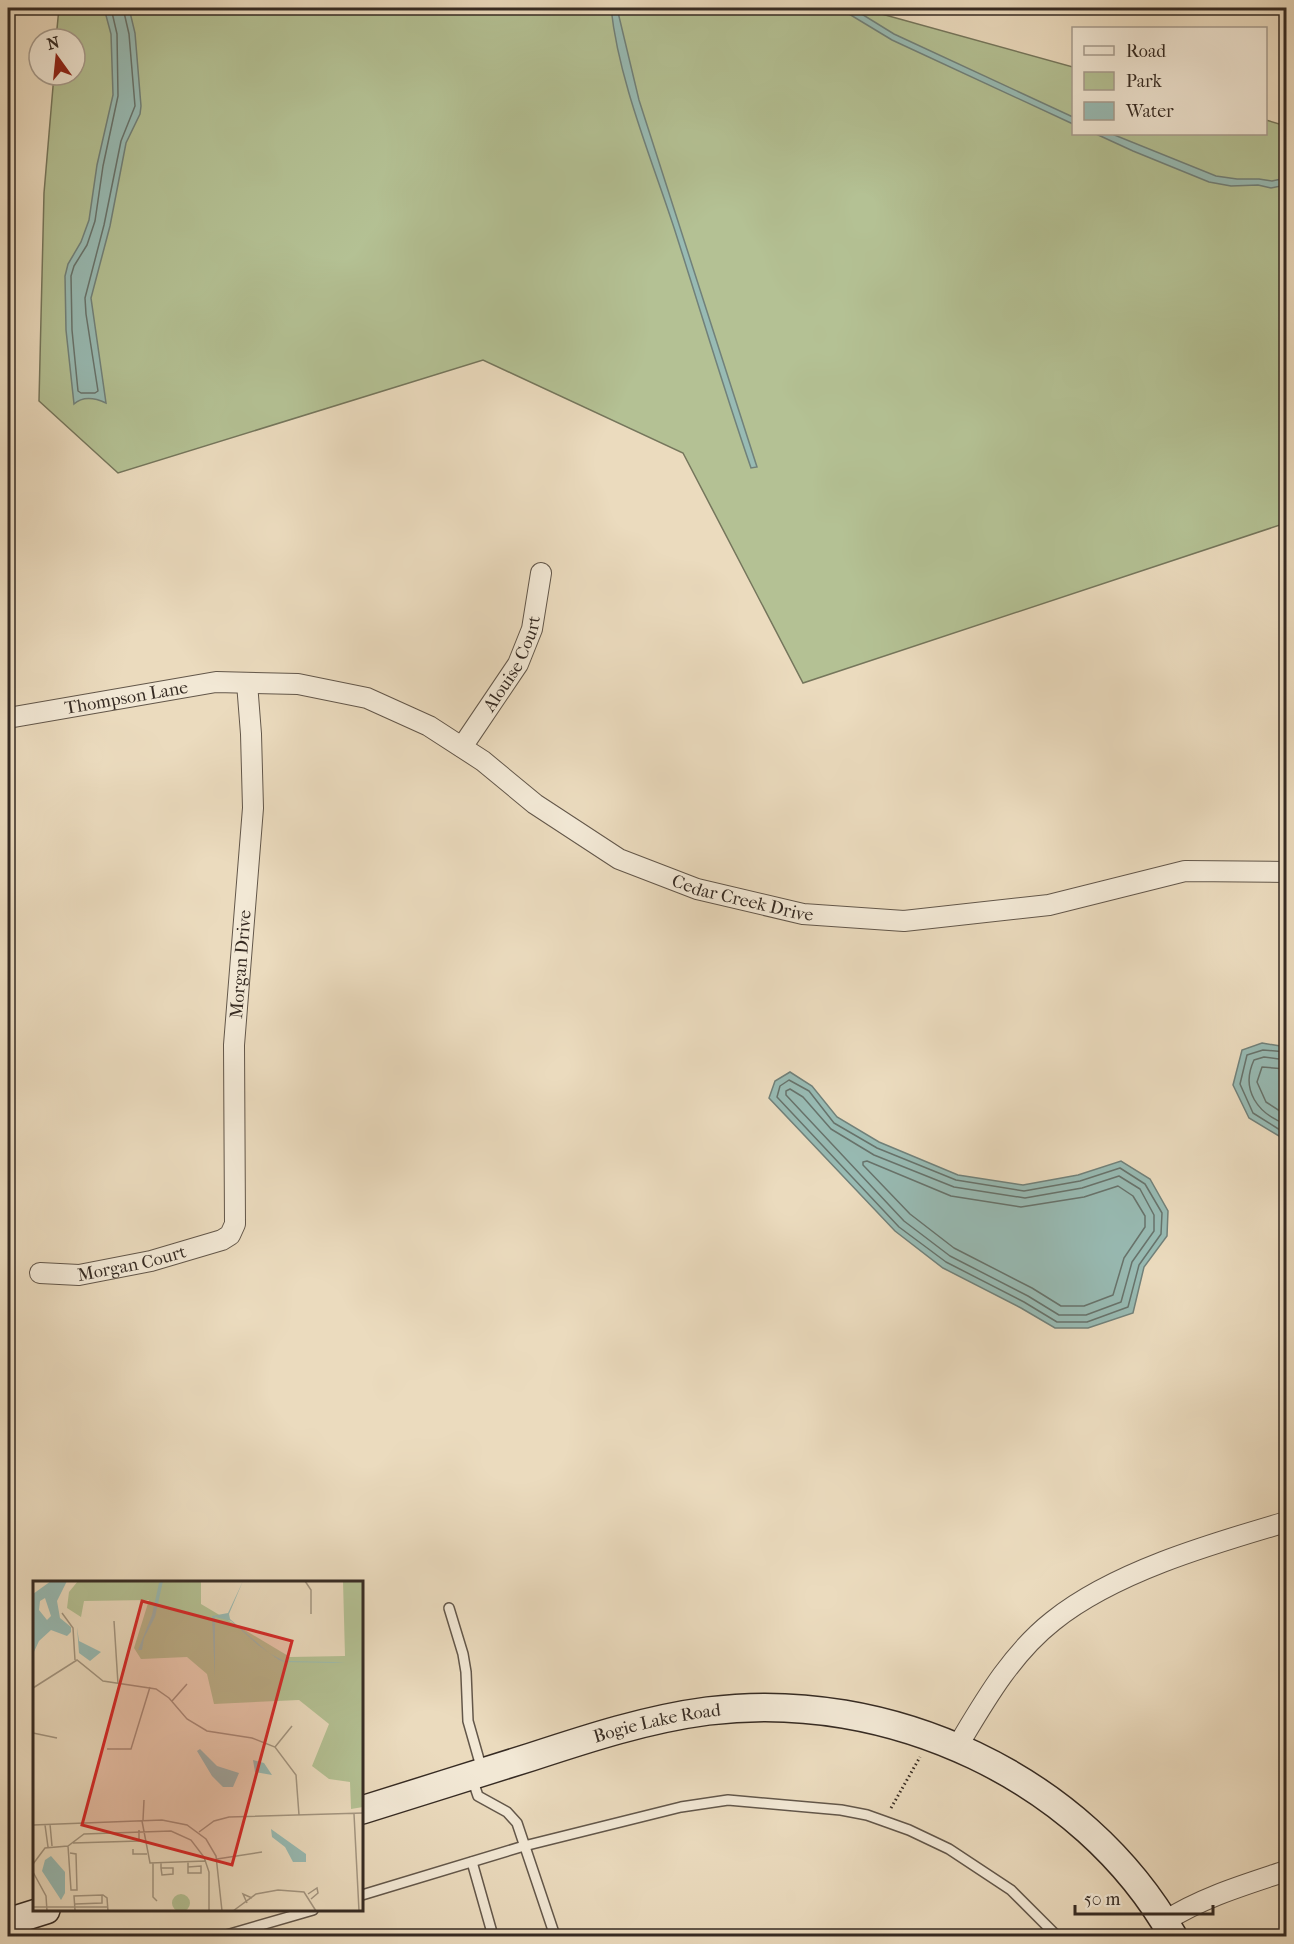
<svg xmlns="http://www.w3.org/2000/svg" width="1294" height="1944" font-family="'IM FELL French Canon',serif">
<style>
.green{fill:#b4c194;stroke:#75765c;stroke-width:1.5}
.water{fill:#98bbb4;stroke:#71817a;stroke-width:1.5}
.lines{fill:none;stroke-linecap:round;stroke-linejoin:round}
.shore{stroke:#67736c;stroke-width:1.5}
.lane-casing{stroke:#63574a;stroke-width:12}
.street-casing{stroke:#63574a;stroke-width:22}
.secondary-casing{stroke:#362b23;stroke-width:30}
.path{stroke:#362b23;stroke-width:3;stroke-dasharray:1.5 3;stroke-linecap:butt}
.lane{stroke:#f2e8d5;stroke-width:9}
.street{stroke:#f2e8d5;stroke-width:20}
.secondary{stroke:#f2e8d5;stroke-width:27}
.labels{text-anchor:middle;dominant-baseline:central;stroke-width:5;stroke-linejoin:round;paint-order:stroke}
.street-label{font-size:18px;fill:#362b23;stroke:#f2e8d5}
.inset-road{fill:none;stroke:#a39580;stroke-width:1.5}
.view{fill:#d62828;fill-opacity:0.15;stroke:#d62828;stroke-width:3}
.inset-edge{fill:none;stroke:#362b23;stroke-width:3}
</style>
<rect width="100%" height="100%" fill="#ebdbbe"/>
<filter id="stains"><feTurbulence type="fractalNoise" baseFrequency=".00333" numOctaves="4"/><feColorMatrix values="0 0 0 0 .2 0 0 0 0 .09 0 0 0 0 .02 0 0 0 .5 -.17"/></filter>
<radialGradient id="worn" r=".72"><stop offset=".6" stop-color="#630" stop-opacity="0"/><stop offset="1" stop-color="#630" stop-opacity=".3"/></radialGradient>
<polygon class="green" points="59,8 860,8 1073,67 1074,134 1266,134 1266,120 1286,126 1286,523 803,683 683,453 483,360 118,473 39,401 44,193 54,75 75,75 75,39 56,39"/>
<g class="water">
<path d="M104 8H129L135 33 141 106 140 114 126 143 110 226 91 298 106 403C95 398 83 396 74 404L66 330 65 276 68 264 81 242 89 220 97 165 113 95 111 34Z"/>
<path d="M611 8H617L639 100 757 467 751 468C724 390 701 312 676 234 653 162 619 83 611 8Z"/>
<polygon points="839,8 852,8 894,34 1073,117 1073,124 892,40"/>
<polygon points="1096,134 1112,134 1216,176 1237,179 1259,179 1272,181 1286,178 1286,185 1271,188 1258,185 1231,186 1209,182 1133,151"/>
<polygon points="1262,1043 1286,1047 1286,1138 1279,1136 1249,1118 1233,1085 1242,1050"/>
<polygon points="790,1072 812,1086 837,1117 879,1142 958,1175 1023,1185 1078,1175 1121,1161 1150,1179 1168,1211 1167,1236 1144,1267 1133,1313 1088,1328 1055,1328 1021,1308 943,1268 895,1231 769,1098 775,1081"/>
</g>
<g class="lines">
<g class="shore">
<polyline points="111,8 117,34 118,96 103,166 95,221 87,245 74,266 71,276 72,330 78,391 81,393 95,393 98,391 86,314 85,298 104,225 121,141 135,106 129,34 123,8"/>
<polyline points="1286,1052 1263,1050 1247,1055 1240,1084 1253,1113 1280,1130 1286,1132"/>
<path d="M1286 1060 1264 1057 1254 1060C1240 1090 1258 1114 1286 1124"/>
<polyline points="1286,1069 1262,1067 1257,1082 1266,1102 1286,1115"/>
<polygon points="789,1080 809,1091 834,1123 877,1148 956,1180 1024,1191 1080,1181 1120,1168 1145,1184 1162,1213 1161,1234 1139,1265 1128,1307 1087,1322 1057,1322 1024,1302 946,1262 899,1227 777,1097 780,1086"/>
<polygon points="790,1089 803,1097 831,1129 874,1155 954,1187 1025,1198 1082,1188 1119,1176 1140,1189 1154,1215 1154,1231 1132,1262 1121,1302 1086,1315 1059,1315 1028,1296 950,1256 904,1221 786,1095 786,1091"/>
<polygon points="867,1161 951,1196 1021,1207 1084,1197 1118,1186 1133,1196 1145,1216 1145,1227 1124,1258 1113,1295 1084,1306 1061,1306 1032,1288 954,1248 910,1214 863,1165 863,1162"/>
</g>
<defs>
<g id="lane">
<polyline points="449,1608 463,1654 466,1672 468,1721 482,1770"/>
<polyline points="472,1778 478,1796 507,1812 517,1823 555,1936"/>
<polyline points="472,1862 493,1936"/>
<polyline points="362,1895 524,1846 681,1807 728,1800 841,1810 867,1815 909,1830 949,1849 1011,1890 1057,1936"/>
<polyline points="223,1936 313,1910"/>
</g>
<g id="street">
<path id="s1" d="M8 718 216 682 298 684 367 698 429 726 483 761 535 804 619 859 697 889 803 914 904 921 1049 905 1185 871 1286 872"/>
<path id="s2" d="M462 747 518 664 532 629 541 573"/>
<path id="s3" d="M40 1273 79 1275 151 1261 222 1240 230 1235 235 1224 234 1045 253 808 251 734 247 683"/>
<path d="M957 1747C984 1702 1011 1654 1053 1621 1114 1572 1211 1544 1286 1522"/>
<path d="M1165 1921C1203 1897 1244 1885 1286 1871"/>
</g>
<g id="secondary">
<path id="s4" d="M362 1810C418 1792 475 1775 531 1757 589 1738 647 1719 708 1711 888 1688 1083 1777 1173 1936"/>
<polyline points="8,1922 46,1910"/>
</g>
</defs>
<use href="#lane" class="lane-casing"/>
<use href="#street" class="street-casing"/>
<use href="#secondary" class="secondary-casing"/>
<polyline class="path" points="891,1808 920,1757"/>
<use href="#lane" class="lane"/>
<use href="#street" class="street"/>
<use href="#secondary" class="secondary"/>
</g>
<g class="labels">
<g class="street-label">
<text stroke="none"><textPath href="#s2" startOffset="98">Alouise Court</textPath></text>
<text stroke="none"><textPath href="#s1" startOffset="120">Thompson Lane</textPath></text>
<text stroke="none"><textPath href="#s1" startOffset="794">Cedar Creek Drive</textPath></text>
<text stroke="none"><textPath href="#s3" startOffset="468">Morgan Drive</textPath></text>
<text stroke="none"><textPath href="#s3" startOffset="93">Morgan Court</textPath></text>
<text stroke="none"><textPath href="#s4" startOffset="308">Bogie Lake Road</textPath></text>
</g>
</g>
<g transform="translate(33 1581)">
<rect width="330" height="330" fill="#ebdbbe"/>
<path d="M45 0H168V23L257 76 312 75 310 0H330V226L318 228 317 201 296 198 279 185 296 143 266 119 181 123 174 93 154 76 108 78 101 67 116 19 51 20 48 36 34 27 36 11ZM139 322a9 9 0 1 1 18 0a9 9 0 1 1-18 0Z" fill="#b4c194"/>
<path d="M18 0H34L24 20 27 37 38 46V51L34 55 18 49 6 60 0 73V13ZM12 17 18 35 14 39 6 29 7 20ZM130 0 122 36 111 57 109 69H105L119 34 126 2ZM210 0 196 33 197 38 236 72 251 80 300 81 312 82 251 81 246 79 225 64 198 40 182 36V97L179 35 195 32ZM44 46 46 60 68 71 57 80 46 72ZM167 168 184 185 206 192 200 206H190L179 195 164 170ZM220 179 231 182 239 194 222 191ZM238 248 273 273V281H260L252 266 239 256ZM18 275 32 291V312L28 319 9 290 12 279Z" fill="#98bbb4" fill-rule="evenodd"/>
<path class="inset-road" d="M272 0 278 9V33M29 32 40 47 42 79M81 40 85 103M0 107 44 79 70 100 123 108 136 117 154 138 174 150 219 157 242 166 263 194 266 234M139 120 154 103M0 152 24 157M242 166 259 145M74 168H98L117 106M321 233 326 330M110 239 111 219M109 240 117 282 173 280M17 243 19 265M0 244 129 239 154 244 173 258 183 275 189 330M12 244 15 266M166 251 181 240 196 236 330 232M40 262 106 260V249M35 265 38 309H44L43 273 37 272M100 268V273H114M184 278 229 271M155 281V292H168V285L155 286M120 282V316L124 320M128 282V287L129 294 140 293V287H128M0 283 12 267 35 265 51 253 138 250 158 259 171 276 176 291V330M0 291 13 315 14 330M275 313 284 307 285 312 278 318M214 322 210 313 219 317M42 323 69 322V314M0 326H75M42 329 41 315 70 314 74 317 75 330M200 330 223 313 245 309 271 311 283 330"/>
<path class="view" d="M109 20 259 60 199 284 49 244Z"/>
<rect width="330" height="330" class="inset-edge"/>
</g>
<rect width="1294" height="1944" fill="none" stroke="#ebdbbe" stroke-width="30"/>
<rect x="9" y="9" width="1276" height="1926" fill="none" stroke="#362b23" stroke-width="3"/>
<rect x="15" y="15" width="1264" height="1914" fill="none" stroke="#362b23" stroke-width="1.5"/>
<rect x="1072" y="27" width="195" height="108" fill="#f2e8d5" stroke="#a79c8e" stroke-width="1.5"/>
<rect x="1084" y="46" width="30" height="9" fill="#f2e8d5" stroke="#a79c8e" stroke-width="1.5"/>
<text x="1126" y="57" font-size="18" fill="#362b23">Road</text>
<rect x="1084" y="72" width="30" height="18" fill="#b4c194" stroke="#a79c8e" stroke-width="1.5"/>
<text x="1126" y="87" font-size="18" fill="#362b23">Park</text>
<rect x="1084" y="102" width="30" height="18" fill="#98bbb4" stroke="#a79c8e" stroke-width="1.5"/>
<text x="1126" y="117" font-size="18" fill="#362b23">Water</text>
<g transform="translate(57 57) rotate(345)"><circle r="28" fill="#f2e8d5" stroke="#a79c8e" stroke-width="1.5"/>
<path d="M0-4.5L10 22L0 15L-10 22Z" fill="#8f2418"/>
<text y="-9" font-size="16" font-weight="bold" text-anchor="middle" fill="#362b23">N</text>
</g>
<path d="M1075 1905v9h138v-9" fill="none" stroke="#362b23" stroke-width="3"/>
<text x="1084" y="1905" font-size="18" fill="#362b23" stroke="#f2e8d5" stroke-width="4.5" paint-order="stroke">50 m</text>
<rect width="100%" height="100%" filter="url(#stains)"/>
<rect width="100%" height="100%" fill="url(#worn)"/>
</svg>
